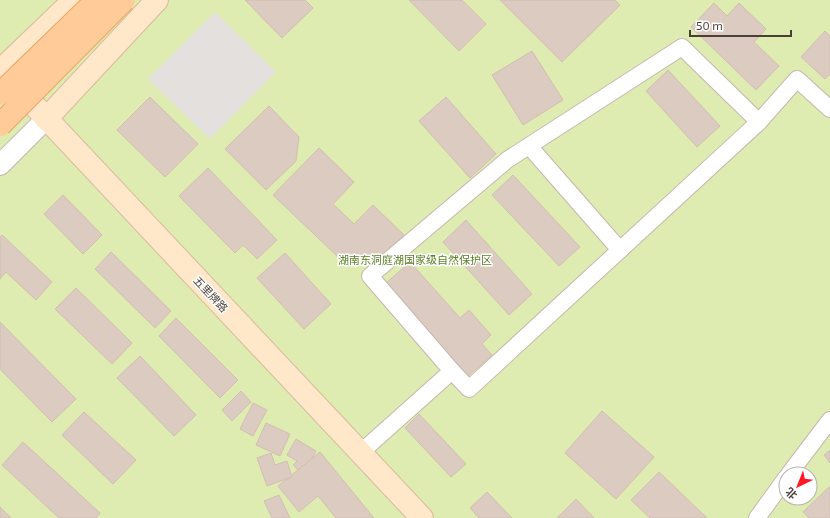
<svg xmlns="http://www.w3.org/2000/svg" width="830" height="518" font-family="'Exo 2','Noto Sans SC',sans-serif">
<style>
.green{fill:#deebb1;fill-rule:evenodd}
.parking{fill:#e4e0de}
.building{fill:#dbcbc1;stroke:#d3beb1}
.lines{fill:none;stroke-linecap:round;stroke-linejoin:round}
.minor-casing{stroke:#c5b8ae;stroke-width:18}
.tertiary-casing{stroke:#c5b8ae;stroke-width:22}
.secondary-casing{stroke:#dbbb9a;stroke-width:24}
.minor{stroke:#fff;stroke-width:16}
.tertiary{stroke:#fff;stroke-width:20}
.secondary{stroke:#ffe7ca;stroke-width:22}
.primary-bridge-casing{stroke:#eaa463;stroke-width:24;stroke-linecap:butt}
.primary-bridge{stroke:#fc9;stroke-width:22}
.labels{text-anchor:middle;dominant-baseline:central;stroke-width:3;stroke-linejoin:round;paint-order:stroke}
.park-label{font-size:11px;fill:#5c8026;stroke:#fff}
.street-label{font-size:11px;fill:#4a3f37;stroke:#fff}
</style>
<rect width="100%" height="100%" fill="#f6efea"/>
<path class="green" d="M0 0H830V518H0ZM786 474H810V498H786Z"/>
<polygon class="parking" points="215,12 276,72 210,139 148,79"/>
<g class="building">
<polygon points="245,0 305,0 313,8 282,38"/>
<polygon points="409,0 462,0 486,24 459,51"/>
<polygon points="500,0 615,0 620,5 562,62"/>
<polygon points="714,3 727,16 739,3 766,29 754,42 779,66 756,90 691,27"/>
<polygon points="825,31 830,36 830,74 825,79 801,57"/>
<polygon points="532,51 563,100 523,125 492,75"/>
<polygon points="668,70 720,126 697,147 646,91"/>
<polygon points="150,97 198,144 165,177 117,130"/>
<polygon points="446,97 496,154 470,178 419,121"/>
<polygon points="269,106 299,137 296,161 266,190 225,149"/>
<polygon points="319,148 354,182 333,204 354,224 373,205 404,235 384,255 337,256 273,195"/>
<polygon points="208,168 277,240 257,259 243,245 235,253 179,196"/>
<polygon points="513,175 580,247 559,266 492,195"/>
<polygon points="63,195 102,235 83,254 44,214"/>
<polygon points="466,220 532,294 509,315 443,242"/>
<polygon points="2,235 52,282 36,300 6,272 0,279 0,237"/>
<polygon points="111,252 171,311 155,328 95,269"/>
<polygon points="285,253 331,304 304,329 257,278"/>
<polygon points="410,262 460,318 469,310 491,335 482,344 492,355 468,376 385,284"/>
<polygon points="76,288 132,343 112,364 55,309"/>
<polygon points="176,318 238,380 220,398 159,336"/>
<polygon points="0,322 76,399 52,422 0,369"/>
<polygon points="140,356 196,415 174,436 117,378"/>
<polygon points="241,391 251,402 232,421 222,410"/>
<polygon points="253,403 267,410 253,436 240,429"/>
<polygon points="602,411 654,457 616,499 565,453"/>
<polygon points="84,412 136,460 113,484 62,435"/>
<polygon points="419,414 466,464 451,477 405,428"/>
<polygon points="266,423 290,434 280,456 256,445"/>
<polygon points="296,439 316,451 311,461 299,471 293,465 297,461 287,455"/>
<polygon points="23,442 100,513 96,518 59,518 2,465"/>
<polygon points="830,450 830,463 824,455"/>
<polygon points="320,452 374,518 336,518 318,496 299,512 278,486"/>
<polygon points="271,453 275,465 287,461 292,477 267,486 257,458"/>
<polygon points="659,472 707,518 650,518 631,500"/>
<polygon points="829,487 830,489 830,518 809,518 803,512"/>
<polygon points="487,492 512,518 479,518 470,508"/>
<polygon points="279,495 290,518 272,518 264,501"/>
<polygon points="576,499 594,518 557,518"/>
<polygon points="0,507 11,518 0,518"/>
</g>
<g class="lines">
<defs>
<g id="minor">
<polyline points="529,146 620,250"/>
<polyline points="452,371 469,389 759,122"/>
<polyline points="360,453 452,371 370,276 507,160 682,47 759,122 797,79 830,109"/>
<polyline points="789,474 830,420"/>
<polyline points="757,518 786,478"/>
</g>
<polyline id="tertiary" points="0,165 46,119"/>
<g id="secondary">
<polyline points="0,69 422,518"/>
<polyline points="1,70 74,0"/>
<polyline points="46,119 157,0"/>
</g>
</defs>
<use href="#minor" class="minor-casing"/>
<use href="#tertiary" class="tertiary-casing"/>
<use href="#secondary" class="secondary-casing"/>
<use href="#minor" class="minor"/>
<use href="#tertiary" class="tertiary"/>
<use href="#secondary" class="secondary"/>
<defs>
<g id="primary-bridge">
<polyline points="0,94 97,0"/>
<polyline points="0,125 124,0"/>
</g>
</defs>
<use href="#primary-bridge" class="primary-bridge-casing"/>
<use href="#primary-bridge" class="primary-bridge"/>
</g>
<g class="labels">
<g class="park-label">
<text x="415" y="259">湖南东洞庭湖国家级自然保护区</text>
</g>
<g class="street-label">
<text transform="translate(211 294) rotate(47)">五里牌路</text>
</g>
</g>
<g transform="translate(798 486) rotate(223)"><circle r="19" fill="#ffffff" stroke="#b7b2af"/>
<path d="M0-3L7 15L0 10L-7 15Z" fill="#ff1727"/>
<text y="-6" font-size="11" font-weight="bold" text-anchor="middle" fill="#4a3f37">北</text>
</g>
<path d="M690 30v6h101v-6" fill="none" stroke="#4a3f37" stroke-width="2"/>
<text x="696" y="30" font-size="12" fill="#4a3f37" stroke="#ffffff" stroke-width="3" paint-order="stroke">50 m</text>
</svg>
